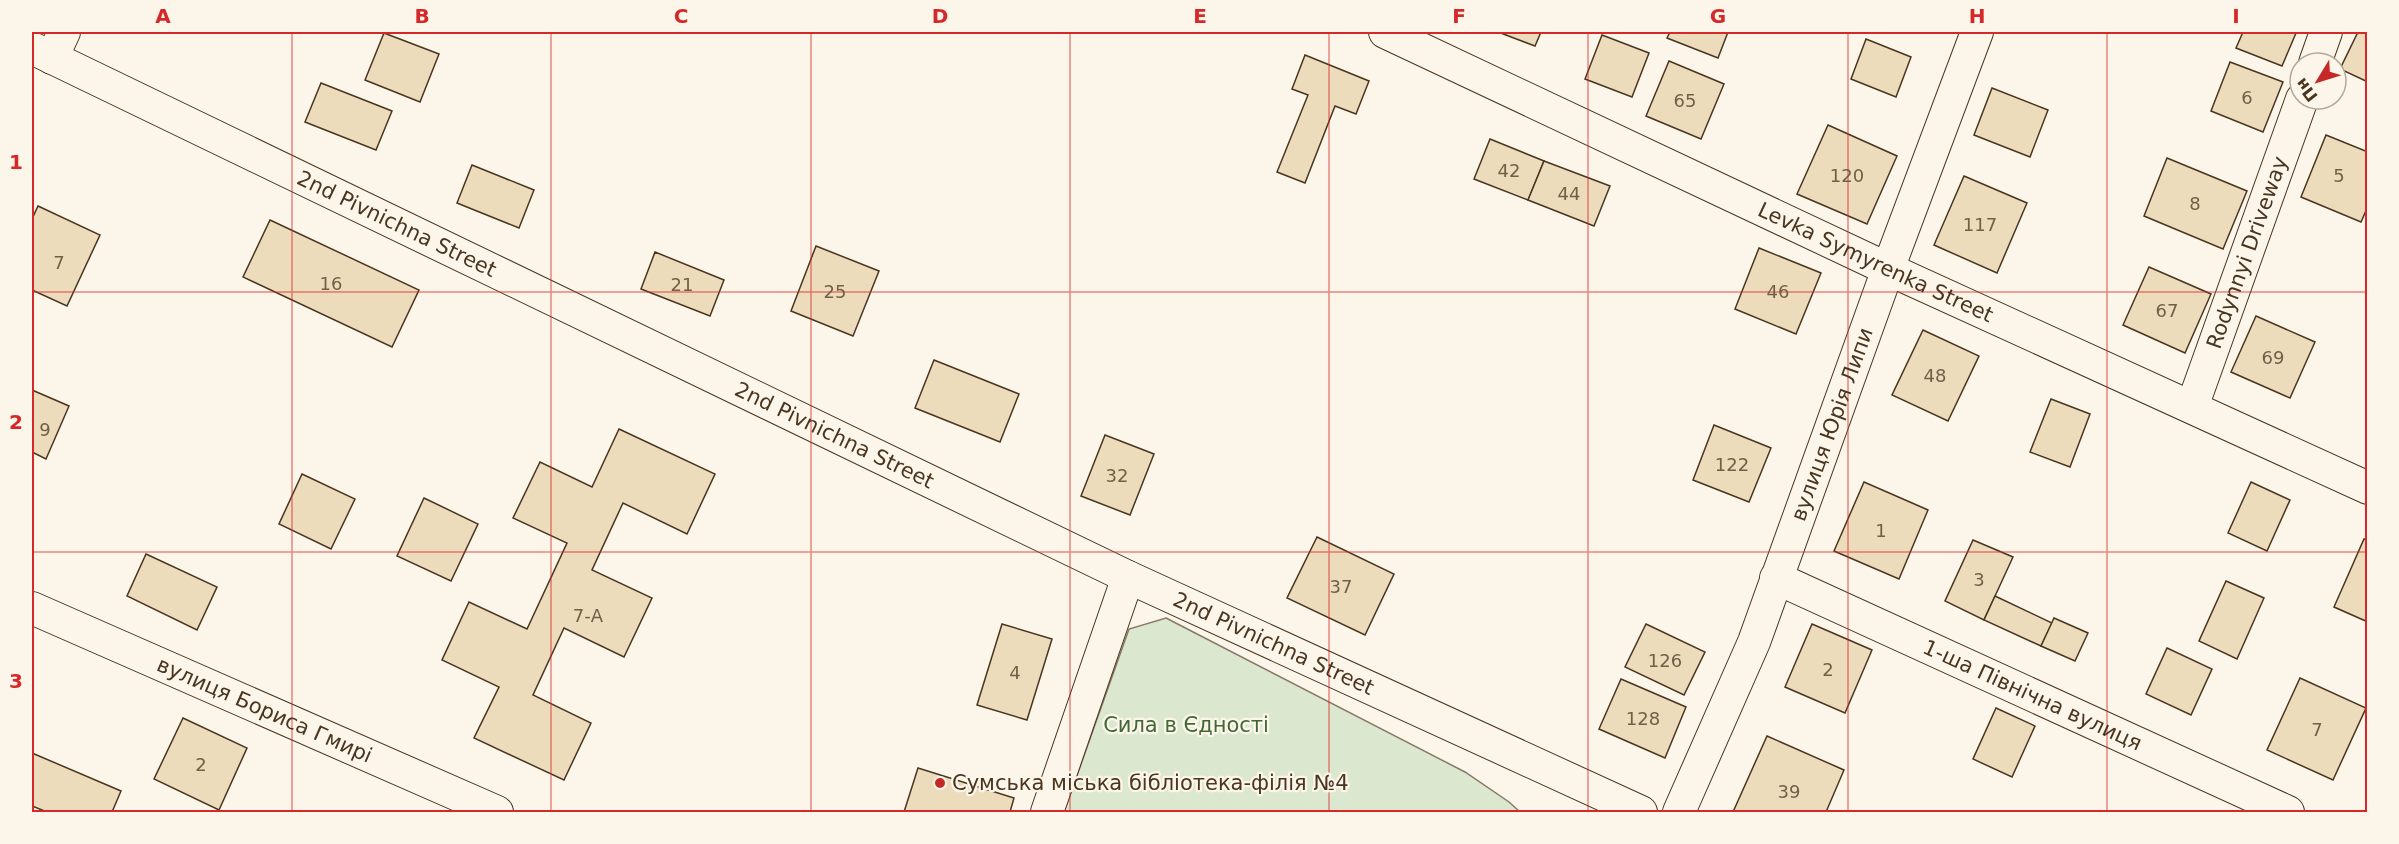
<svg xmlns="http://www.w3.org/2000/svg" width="2399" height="844" font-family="'DejaVu Sans',sans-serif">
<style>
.green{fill:#dce7d0;stroke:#887966;stroke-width:1.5}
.building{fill:#ecdcbc;stroke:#4a3520;stroke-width:1.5}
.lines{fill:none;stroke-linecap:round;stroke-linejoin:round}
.street-casing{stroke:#4a3520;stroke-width:34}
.street{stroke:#fbf6e9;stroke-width:32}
.grid{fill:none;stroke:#d62828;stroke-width:1.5;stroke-opacity:0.55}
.poi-dot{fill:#c62828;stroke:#fbf6e9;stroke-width:2}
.labels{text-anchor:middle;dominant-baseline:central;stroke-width:4.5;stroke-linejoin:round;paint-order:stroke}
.number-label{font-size:18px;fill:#725f47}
.street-label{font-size:21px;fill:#4a3520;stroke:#fbf6e9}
.park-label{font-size:21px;fill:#436837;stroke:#fbf6e9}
.poi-label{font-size:21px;fill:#4a3520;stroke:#fbf6e9;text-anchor:start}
.neatline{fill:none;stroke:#d62828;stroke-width:2}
.grid-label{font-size:20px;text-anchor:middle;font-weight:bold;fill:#d62828}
</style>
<rect width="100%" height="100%" fill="#fbf6e9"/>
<polygon class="green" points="1166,618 1465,772 1509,802 1520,812 1064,812 1129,629"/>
<g class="building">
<polygon points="1498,32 1541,32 1535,46"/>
<polygon points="1670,32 1728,32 1718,58 1667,38"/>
<polygon points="2243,32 2293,32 2296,33 2282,66 2236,48"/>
<polygon points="2358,32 2368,32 2368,82 2340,69"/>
<polygon points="384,33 439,54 420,102 365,80"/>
<polygon points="1602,35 1649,53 1632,97 1585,79"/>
<polygon points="1866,39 1911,57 1896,97 1851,79"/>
<polygon points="1305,55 1369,81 1356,114 1335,106 1305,183 1277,172 1308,95 1292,89"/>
<polygon points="1669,61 1724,84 1701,139 1646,116"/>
<polygon points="2230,62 2283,82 2263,132 2211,111"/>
<polygon points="321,83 392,111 376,150 305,122"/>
<polygon points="1992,88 2048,110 2030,157 1974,135"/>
<polygon points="1828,125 1897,156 1867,224 1797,194"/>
<polygon points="2326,135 2368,152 2368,206 2361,222 2301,197"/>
<polygon points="1490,139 1544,161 1528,200 1474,179"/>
<polygon points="2167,158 2247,191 2223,249 2144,216"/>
<polygon points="1544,161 1610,186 1594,226 1528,200"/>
<polygon points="472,165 534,190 519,228 457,203"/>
<polygon points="1964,176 2027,203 1997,273 1934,245"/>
<polygon points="38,206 100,235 67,306 32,290 32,219"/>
<polygon points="270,220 419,290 392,347 243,277"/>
<polygon points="816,246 879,271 853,336 791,311"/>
<polygon points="1759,248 1821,273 1796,334 1735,309"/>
<polygon points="655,252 724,280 710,316 641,289"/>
<polygon points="2149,267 2211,294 2185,353 2123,325"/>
<polygon points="2256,316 2315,342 2290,398 2231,372"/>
<polygon points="1923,330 1979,356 1948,421 1892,395"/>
<polygon points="934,360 1019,394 1000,442 915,408"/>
<polygon points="32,390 69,406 46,459 32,452"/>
<polygon points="2051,399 2090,414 2070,467 2030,452"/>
<polygon points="1714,425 1771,448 1749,502 1693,480"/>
<polygon points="619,429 715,474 687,534 623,503 592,570 652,598 624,657 564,628 533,695 591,723 564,780 474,738 499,687 442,660 469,602 527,629 567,543 513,518 540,462 592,487"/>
<polygon points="1105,435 1154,454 1130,515 1081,496"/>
<polygon points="302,474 355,499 331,549 279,524"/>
<polygon points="1864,482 1928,510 1899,579 1834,551"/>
<polygon points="2251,482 2290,500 2267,551 2228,533"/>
<polygon points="424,498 478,524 451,581 397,556"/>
<polygon points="1317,537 1394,574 1365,635 1287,598"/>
<polygon points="2364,539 2368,540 2368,622 2334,607"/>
<polygon points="1973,540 2013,557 1984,620 1945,601"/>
<polygon points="146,554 217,587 197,630 127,596"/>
<polygon points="2226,581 2264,598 2237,659 2199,641"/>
<polygon points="1995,596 2052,623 2041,646 1984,620"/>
<polygon points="2054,618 2088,633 2075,661 2041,646"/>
<polygon points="1002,624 1052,639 1027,720 977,705"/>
<polygon points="1646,624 1705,652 1684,695 1625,667"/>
<polygon points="1812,624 1872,650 1845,713 1785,687"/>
<polygon points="2167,648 2212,669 2191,715 2146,694"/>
<polygon points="2300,678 2366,708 2333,780 2267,750"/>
<polygon points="1621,679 1686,707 1665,758 1599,729"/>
<polygon points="1996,708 2035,726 2012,777 1973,759"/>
<polygon points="183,718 247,748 219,810 154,779"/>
<polygon points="1767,736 1844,770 1826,812 1733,812"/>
<polygon points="32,753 121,791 112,812 47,812 32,806"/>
<polygon points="918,768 1014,798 1010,812 904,812"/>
</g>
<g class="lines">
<defs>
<g id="street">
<path id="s1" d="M1385 32 1888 269 2368 488"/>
<path id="s2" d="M32 48 1128 577 1641 812"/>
<polyline points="52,58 64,32"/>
<polyline points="2315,63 2326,32"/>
<path id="s3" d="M2192 407 2302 99"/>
<path id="s4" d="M1776 578 2288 812"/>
<path id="s5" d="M32 608 497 812"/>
<polyline points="1047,812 1128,577"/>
<path id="s6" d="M1679 812 1754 642 1888 269 1977 32"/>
</g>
</defs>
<use href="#street" class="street-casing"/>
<use href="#street" class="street"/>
</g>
<path class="grid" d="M292 32V812M551 32V812M811 32V812M1070 32V812M1329 32V812M1588 32V812M1848 32V812M2107 32V812M32 292H2368M32 552H2368"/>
<circle class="poi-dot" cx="940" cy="783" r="6"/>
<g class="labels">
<g class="number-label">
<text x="2247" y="97">6</text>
<text x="1685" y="100">65</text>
<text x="1509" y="170">42</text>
<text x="1847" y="175">120</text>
<text x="2339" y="175">5</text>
<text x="1569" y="193">44</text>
<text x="2195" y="203">8</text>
<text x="1980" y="224">117</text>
<text x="59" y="262">7</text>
<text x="331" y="283">16</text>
<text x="682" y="284">21</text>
<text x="835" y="291">25</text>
<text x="1778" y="291">46</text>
<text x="2167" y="310">67</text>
<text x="2273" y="357">69</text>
<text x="1935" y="375">48</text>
<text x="45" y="429">9</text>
<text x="1732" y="464">122</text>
<text x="1117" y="475">32</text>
<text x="1881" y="530">1</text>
<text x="1979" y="579">3</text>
<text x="1341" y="586">37</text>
<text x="588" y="615">7-А</text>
<text x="1665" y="660">126</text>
<text x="1828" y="669">2</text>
<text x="1015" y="672">4</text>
<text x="1643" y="718">128</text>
<text x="2317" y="729">7</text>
<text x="201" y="764">2</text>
<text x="1789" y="791">39</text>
</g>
<g class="street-label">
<text stroke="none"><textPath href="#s2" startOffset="405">2nd Pivnichna Street</textPath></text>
<text stroke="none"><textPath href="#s3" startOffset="164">Rodynnyi Driveway</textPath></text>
<text stroke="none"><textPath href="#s1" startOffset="542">Levka Symyrenka Street</textPath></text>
<text stroke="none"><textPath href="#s6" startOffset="417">вулиця Юрія Липи</textPath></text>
<text stroke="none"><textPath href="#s2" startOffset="891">2nd Pivnichna Street</textPath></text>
<text stroke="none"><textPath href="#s2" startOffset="1377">2nd Pivnichna Street</textPath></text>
<text stroke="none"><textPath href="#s4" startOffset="282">1-ша Північна вулиця</textPath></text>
<text stroke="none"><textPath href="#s5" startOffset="254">вулиця Бориса Гмирі</textPath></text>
</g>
<g class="park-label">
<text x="1186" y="725">Сила в Єдності</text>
</g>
<g class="poi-label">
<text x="952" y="783">Сумська міська бібліотека-філія №4</text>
</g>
</g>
<rect width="2399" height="844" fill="none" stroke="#fbf6e9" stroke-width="66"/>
<g transform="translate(2318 81) rotate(232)"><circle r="28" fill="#fbf6e9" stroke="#b4a999" stroke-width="1.5"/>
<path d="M0-4.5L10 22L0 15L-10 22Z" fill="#c62828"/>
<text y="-9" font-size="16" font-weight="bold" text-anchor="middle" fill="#4a3520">Пн</text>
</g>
<rect x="33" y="33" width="2333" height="778" class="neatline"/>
<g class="grid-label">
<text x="163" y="23">A</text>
<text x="422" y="23">B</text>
<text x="681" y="23">C</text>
<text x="940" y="23">D</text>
<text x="1200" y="23">E</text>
<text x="1459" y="23">F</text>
<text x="1718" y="23">G</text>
<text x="1977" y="23">H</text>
<text x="2236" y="23">I</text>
<text x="16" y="169">1</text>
<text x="16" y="429">2</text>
<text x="16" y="688">3</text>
</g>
</svg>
